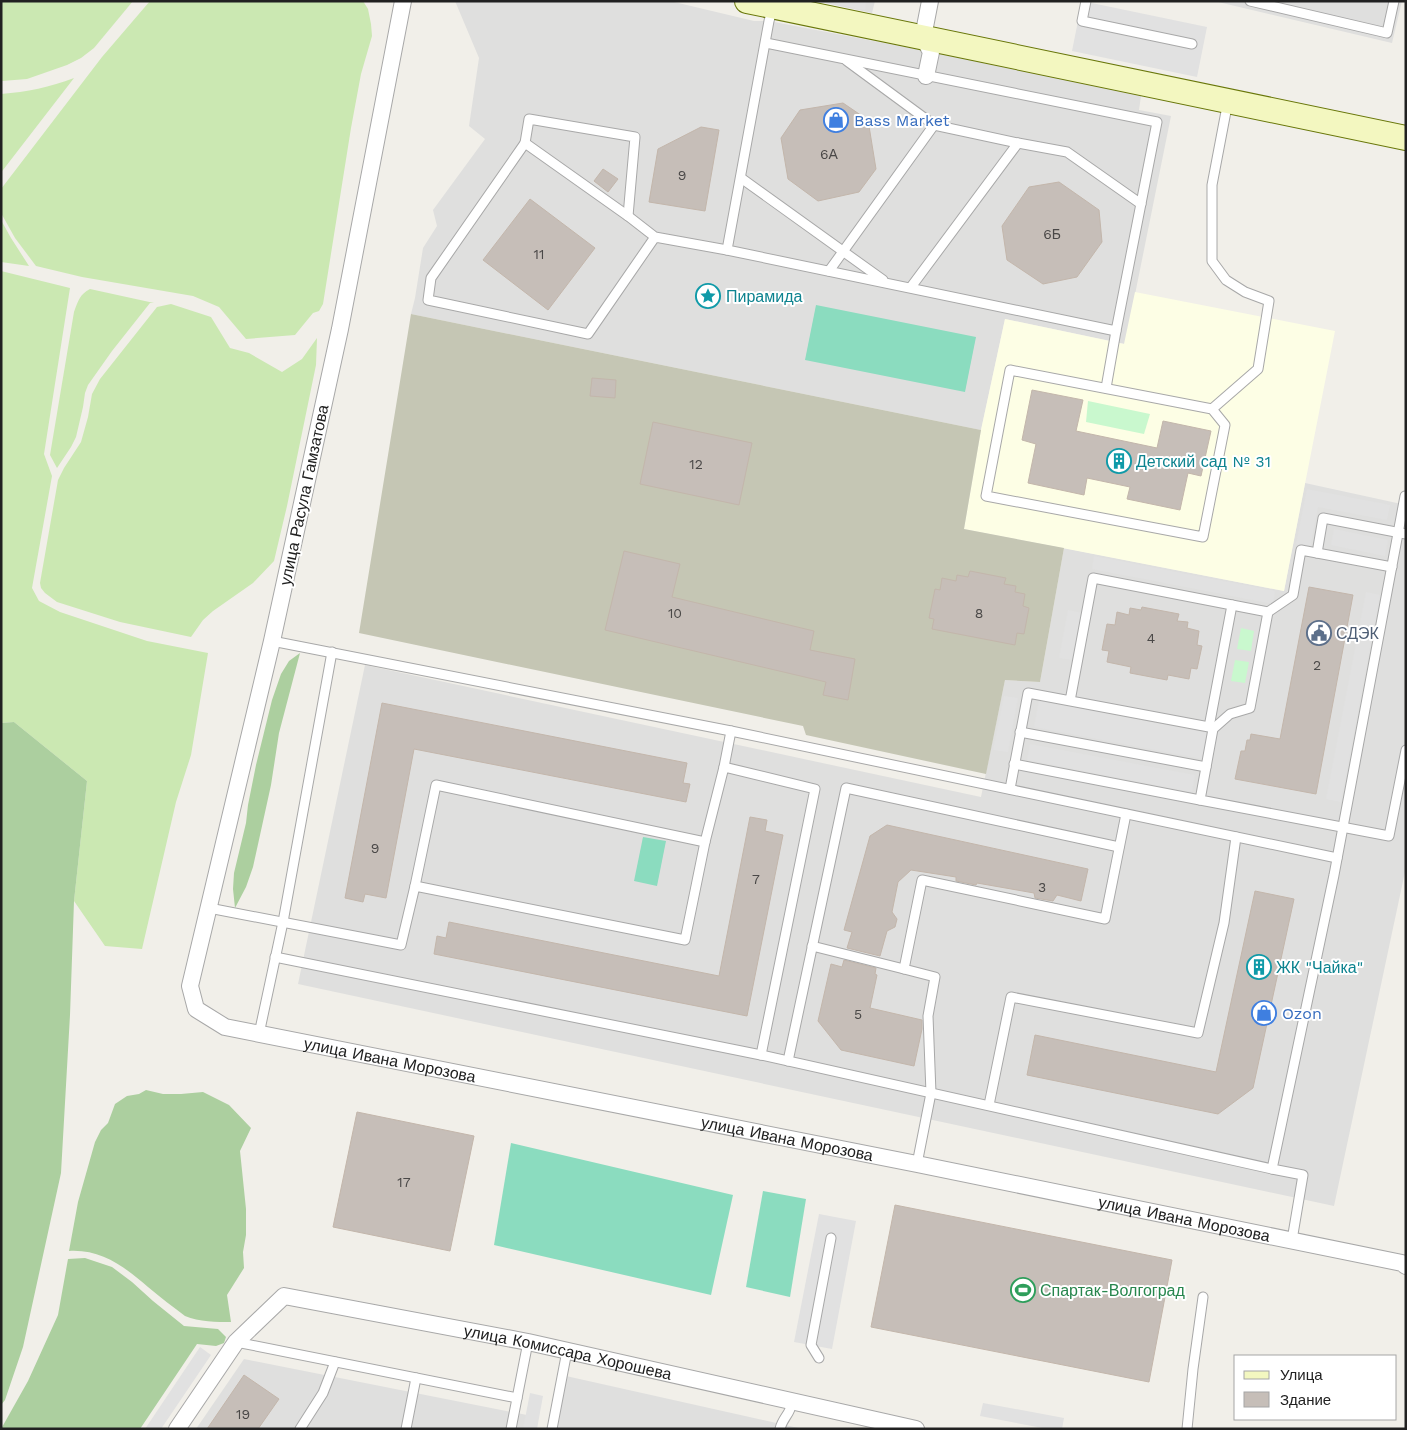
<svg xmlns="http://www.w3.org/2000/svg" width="1407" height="1430" font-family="'Work Sans',sans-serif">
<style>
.residential{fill:#dfdfde}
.education{fill:#fdfee5}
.construction{fill:#c5c6b4}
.grass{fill:#cbe8b2}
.forest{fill:#accf9f}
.park{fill:#c9f8ce}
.pitch{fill:#8bdcbf}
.parking{fill:#e1e1e1}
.building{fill:#c6beb8;stroke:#c3b6ab}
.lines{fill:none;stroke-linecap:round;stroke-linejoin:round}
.lane-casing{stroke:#a8a8a8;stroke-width:11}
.street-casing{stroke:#a8a8a8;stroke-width:18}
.secondary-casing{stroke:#69770a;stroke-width:26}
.lane{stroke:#fff;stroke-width:9}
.street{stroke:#fff;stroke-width:16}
.secondary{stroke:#f3f7c0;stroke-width:24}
.labels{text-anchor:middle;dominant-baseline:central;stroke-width:4;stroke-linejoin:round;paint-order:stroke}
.number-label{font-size:14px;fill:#4a4847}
.shop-label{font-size:16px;fill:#366cbe;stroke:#fff;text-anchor:start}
.culture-label{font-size:16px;fill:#0d838f;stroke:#fff;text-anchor:start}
.street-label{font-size:16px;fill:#212121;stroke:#fff}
.service-label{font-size:16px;fill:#4e5e75;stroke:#fff;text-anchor:start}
.leisure-label{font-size:16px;fill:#27864d;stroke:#fff;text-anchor:start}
</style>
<rect width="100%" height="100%" fill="#f1efe9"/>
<g class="residential">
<polygon points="455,1 670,1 754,21 769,21 931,52 1141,96 1139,110 1171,116 1125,344 1005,319 981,430 411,314 415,298 423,248 437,226 433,210 485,139 469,126 479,58"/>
<polygon points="816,1 875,1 872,13"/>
<polygon points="1214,1 1402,1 1392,43"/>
<polygon points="1305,483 1406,505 1406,867 1334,1206 298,984 365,665 981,797 1005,680 1040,682 1064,548 1284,591"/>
<polygon points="244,1359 537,1417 535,1429 196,1429"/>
<polygon points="566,1376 803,1429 556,1429"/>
</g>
<polygon class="education" points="1135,292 1335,331 1284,591 964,529 981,430 1005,319 1124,344"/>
<polygon class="construction" points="411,314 981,430 964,529 1064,548 1040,682 1005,680 986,774 806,735 803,726 359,633"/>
<g class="grass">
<polygon points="1,1 133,1 94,48 81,58 67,65 27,79 2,81"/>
<polygon points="150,1 363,1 368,9 371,24 372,36 361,74 351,128 323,304 319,311 313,313 295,335 246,339 219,307 193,296 82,277 36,266 15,238 1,213 1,189 102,57"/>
<path d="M74 78 3 170 1 172V94C27 92 50 87 74 78Z"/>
<polygon points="1,220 11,238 29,266 1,262"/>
<polygon points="1,271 70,288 44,454 52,476 32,588 39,601 60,612 147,641 208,653 191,755 176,802 142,949 105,946 74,901 87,781 14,722 1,723"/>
<path d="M90 289 154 303H150L146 308 112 351 88 385 85 393 83 407 76 437 71 447 57 468 50 455 74 312C78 301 80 294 90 289Z"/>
<polygon points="171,304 211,317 230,348 249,353 282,372 302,359 317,338 316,365 287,506 274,561 253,583 213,611 203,620 191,637 120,622 57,602 45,593 41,588 40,583 58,480 64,468 81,442 88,417 92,394 100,379 157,307"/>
</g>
<g class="forest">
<polygon points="300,653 279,733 271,785 253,867 246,887 235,908 233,889 234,873 246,823 248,805 256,765 272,700 281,674 289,661"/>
<polygon points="14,722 87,781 74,901 70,1015 61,1173 23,1347 5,1400 1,1405 1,723"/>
<path d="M146 1090 163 1094H181L203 1092 229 1105 251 1128 240 1151 246 1209V1235L243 1252 244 1268 227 1295 231 1322C217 1322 199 1322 185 1316 173 1307 160 1297 148 1287 125 1267 101 1249 69 1251L78 1202 95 1142 101 1130 108 1123 115 1104 127 1096 139 1094Z"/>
<polygon points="85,1258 112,1267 132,1282 153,1301 184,1326 218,1329 226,1337 224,1343 216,1346 197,1344 140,1429 1,1429 28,1381 58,1315 68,1259"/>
</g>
<g class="park">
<polygon points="1088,401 1150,414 1144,434 1086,422"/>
<polygon points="1241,628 1254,631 1251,651 1237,649"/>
<polygon points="1235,660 1249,662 1245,683 1231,681"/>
</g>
<g class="pitch">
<polygon points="816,305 976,337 965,392 805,360"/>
<polygon points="643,837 666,841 657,886 634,881"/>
<polygon points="511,1143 733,1195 711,1295 494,1245"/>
<polygon points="763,1191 806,1199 790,1297 746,1287"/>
</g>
<g class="parking">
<polygon points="818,1 866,1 865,10"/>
<polygon points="1082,1 1207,27 1197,77 1072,51"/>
<polygon points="1307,489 1390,505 1387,520 1318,507 1310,547 1296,544"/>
<polygon points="1334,529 1388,540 1385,556 1331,545"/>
<polygon points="1094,556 1275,591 1273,604 1092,569"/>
<polygon points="1366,592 1380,595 1341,802 1326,799"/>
<polygon points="1068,610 1082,613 1073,660 1059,658"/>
<polygon points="1004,696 1018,698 1008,752 993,750"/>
<polygon points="1039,700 1208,733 1203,759 1034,727"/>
<polygon points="1030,744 1195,775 1192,792 1027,760"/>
<polygon points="819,1214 856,1221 832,1349 794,1342"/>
<polygon points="200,1347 211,1355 161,1429 145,1429"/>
<polygon points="530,1393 543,1396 537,1429 523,1429"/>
<polygon points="983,1403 1064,1418 1062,1429 1048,1429 980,1416"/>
</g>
<g class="building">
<polygon points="843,103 868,120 876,169 859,192 818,201 788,179 781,138 800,110"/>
<polygon points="701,127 719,130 705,211 649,202 658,149"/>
<polygon points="603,169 618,179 608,192 594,181"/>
<polygon points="1059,182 1099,210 1102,242 1077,277 1043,284 1007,260 1002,226 1029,187"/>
<polygon points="530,199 595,248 548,310 483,260"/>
<polygon points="592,378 616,380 615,398 590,396"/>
<polygon points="1032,390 1083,400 1076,431 1157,448 1163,421 1211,431 1201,476 1188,473 1180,510 1127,499 1130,487 1087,478 1084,495 1028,483 1036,444 1022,440"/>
<polygon points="653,422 752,443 739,505 640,484"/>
<polygon points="624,551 680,564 672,597 814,631 810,650 855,659 848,700 823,695 826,682 605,630"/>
<polygon points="970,571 1006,578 1004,584 1016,586 1015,592 1025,594 1023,606 1029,608 1024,634 1017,633 1015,645 932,629 934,619 929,618 935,589 940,590 942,578 956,581 957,575 968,577"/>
<polygon points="1309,587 1353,595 1316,794 1235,779 1241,751 1245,751 1247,740 1250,740 1251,734 1280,739"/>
<polygon points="1142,607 1179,614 1177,621 1188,622 1187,628 1199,631 1197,645 1202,646 1197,669 1191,668 1189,679 1168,675 1167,680 1130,673 1131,667 1107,662 1109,651 1102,650 1107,624 1115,625 1117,612 1129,615 1130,608 1141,610"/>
<polygon points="382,703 687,763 683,783 690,784 686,802 414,749 386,898 365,894 363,902 345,898"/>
<polygon points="750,817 767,820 765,831 783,835 747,1016 434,954 437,936 446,938 449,922 719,976"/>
<polygon points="887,825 1088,869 1081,901 1057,895 1053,901 1035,898 1034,893 977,883 976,885 956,881 956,877 911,870 898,882 892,912 897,919 895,927 887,931 880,956 847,948 852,932 844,930 870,836"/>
<polygon points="1255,891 1294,899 1253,1088 1218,1114 1027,1075 1035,1035 1216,1072"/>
<polygon points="844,960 876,968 875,974 877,975 870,1008 922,1020 922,1029 914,1066 841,1050 818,1021 831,964 842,967"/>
<polygon points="357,1112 474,1136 450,1251 333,1227"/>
<polygon points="895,1205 1172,1260 1149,1382 871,1327"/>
<polygon points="244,1375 279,1399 258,1429 207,1429"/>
</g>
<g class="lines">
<defs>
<g id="lane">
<polyline points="1086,1 1082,21 1192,44"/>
<polyline points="1250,1 1387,33 1394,1"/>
<polyline points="766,43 1157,122 1116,331 727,250 769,21 773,7"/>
<polyline points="847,61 934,125 1018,143 1067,152 1141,204"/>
<polyline points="525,143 529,119 635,137 628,216"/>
<polyline points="741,178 883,280"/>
<polyline points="655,237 628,216 525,143 431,278 428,300 588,334 655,237 727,250"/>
<polyline points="829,271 934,125"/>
<polyline points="911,287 1018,143"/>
<polyline points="1106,388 1116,331"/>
<polyline points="1212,409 1225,425 1203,537 986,496 1010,370 1212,409 1258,369 1269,301 1245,292 1226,280 1212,261 1212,185 1228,101"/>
<polyline points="1317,553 1323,518 1406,534"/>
<polyline points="1232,605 1268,612 1293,595 1301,550 1392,567"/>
<polyline points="1268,612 1250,708 1230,714 1213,729 1200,800 1389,836 1406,750"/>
<polyline points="272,641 731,731 1337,858"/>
<polyline points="1020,732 1206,767"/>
<polyline points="1014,764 1200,800"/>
<polyline points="724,767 731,731"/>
<polyline points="1010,789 1028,693 1209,727 1232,605 1093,578 1070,701"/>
<polyline points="415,886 436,785 705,842"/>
<polyline points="209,908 401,945 415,886 685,940 705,842 724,767 815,789 761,1055"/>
<polyline points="812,946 904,969"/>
<polyline points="275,957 761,1055 1272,1169"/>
<polyline points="259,1034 283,922 332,652"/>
<polyline points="788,1061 846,788 1119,847"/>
<polyline points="989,1105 1011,997 1198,1033 1224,923 1236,837"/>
<polyline points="917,1164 931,1093 928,1016 935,977 904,969 922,880 1105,919 1126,814"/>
<polyline points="1292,1240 1303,1175 1272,1169 1334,875 1405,496"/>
<polyline points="236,1342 517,1398"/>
<polyline points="819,1358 811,1345 831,1238"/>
<polyline points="300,1429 323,1393 335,1362"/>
<polyline points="406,1429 416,1378"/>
<polyline points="511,1429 528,1342"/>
<polyline points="552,1429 567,1351"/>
<path d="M780 1429C783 1416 792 1414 791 1400"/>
<polyline points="1187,1429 1193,1369 1203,1297"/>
</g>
<g id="street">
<path id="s1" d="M403 1 340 329 272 641 190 986 196 1009 225 1027 917 1164 1402 1263 1406 1266"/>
<polyline points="926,76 931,52 923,37 930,1"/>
<path id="s2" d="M177 1429 236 1342 284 1296 528 1342 916 1429"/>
</g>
<polyline id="secondary" points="747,1 1406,138"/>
</defs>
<use href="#lane" class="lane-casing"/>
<use href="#street" class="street-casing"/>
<use href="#secondary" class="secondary-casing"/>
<use href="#lane" class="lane"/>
<use href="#street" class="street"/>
<use href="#secondary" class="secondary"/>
</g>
<defs>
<symbol id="shop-ring" viewBox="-11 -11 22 22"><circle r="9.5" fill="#fff" stroke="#3f7fe0" stroke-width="1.5"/><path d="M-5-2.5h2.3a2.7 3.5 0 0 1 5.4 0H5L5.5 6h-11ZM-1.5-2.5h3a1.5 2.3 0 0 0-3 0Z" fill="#3f7fe0"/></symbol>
<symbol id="sight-ring" viewBox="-11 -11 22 22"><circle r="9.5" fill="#fff" stroke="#0f9aa8" stroke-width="1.5"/><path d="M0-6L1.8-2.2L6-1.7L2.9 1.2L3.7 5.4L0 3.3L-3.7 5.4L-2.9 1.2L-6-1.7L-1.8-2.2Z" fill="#0f9aa8"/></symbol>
<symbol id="building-ring" viewBox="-11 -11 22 22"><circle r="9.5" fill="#fff" stroke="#0f9aa8" stroke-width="1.5"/><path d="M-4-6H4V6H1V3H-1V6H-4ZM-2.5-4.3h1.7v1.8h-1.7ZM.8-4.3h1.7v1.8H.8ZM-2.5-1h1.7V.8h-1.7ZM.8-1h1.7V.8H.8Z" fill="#0f9aa8"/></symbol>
<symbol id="civic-ring" viewBox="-11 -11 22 22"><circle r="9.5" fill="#fff" stroke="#5c6f8a" stroke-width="1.5"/><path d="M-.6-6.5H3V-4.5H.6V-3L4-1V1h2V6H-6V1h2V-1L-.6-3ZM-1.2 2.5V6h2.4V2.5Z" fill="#5c6f8a"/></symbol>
<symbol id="stadium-ring" viewBox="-11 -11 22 22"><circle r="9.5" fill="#fff" stroke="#2e9e5b" stroke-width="1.5"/><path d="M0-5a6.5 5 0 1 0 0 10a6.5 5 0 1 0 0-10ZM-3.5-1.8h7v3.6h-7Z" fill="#2e9e5b"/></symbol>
</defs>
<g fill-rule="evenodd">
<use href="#shop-ring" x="822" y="106" width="28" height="28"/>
<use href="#sight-ring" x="694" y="282" width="28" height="28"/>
<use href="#building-ring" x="1105" y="447" width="28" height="28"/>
<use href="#civic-ring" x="1305" y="619" width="28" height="28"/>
<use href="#building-ring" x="1245" y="953" width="28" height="28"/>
<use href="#shop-ring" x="1250" y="999" width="28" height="28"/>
<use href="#stadium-ring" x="1009" y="1276" width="28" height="28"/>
</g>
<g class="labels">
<g class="number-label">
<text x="829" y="154">6А</text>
<text x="682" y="175">9</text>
<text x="1052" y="234">6Б</text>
<text x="539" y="254">11</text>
<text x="696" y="464">12</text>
<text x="675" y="613">10</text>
<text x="979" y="613">8</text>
<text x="1151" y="638">4</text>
<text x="1317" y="665">2</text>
<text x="375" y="848">9</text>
<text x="756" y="879">7</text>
<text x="1042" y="887">3</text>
<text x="858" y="1014">5</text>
<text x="404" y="1182">17</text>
<text x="243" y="1414">19</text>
</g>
<g class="shop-label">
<text x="854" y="120">Bass Market</text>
<text x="1282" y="1013">Ozon</text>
</g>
<g class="culture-label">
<text x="726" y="296">Пирамида</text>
<text x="1136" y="461">Детский сад № 31</text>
<text x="1276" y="967">ЖК "Чайка"</text>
</g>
<g class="street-label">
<text transform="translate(304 495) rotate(-78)">улица Расула Гамзатова</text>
<text stroke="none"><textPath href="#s1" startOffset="1234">улица Ивана Морозова</textPath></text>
<text stroke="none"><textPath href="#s1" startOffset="1639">улица Ивана Морозова</textPath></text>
<text stroke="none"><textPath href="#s1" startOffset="2044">улица Ивана Морозова</textPath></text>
<text stroke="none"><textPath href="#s2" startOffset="461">улица Комиссара Хорошева</textPath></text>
</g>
<g class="service-label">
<text x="1336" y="633">СДЭК</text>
</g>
<g class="leisure-label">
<text x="1040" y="1290">Спартак-Волгоград</text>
</g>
</g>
<rect width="1407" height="1430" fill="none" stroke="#212121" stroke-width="5"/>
<rect x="1234" y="1355" width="162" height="65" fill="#ffffff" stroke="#a6a6a6"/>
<rect x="1244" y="1371" width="25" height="8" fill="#f3f7c0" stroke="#a6a6a6"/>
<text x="1280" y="1380" font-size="15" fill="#212121">Улица</text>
<rect x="1244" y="1392" width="25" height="15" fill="#c6beb8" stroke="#a6a6a6"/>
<text x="1280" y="1405" font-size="15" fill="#212121">Здание</text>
</svg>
